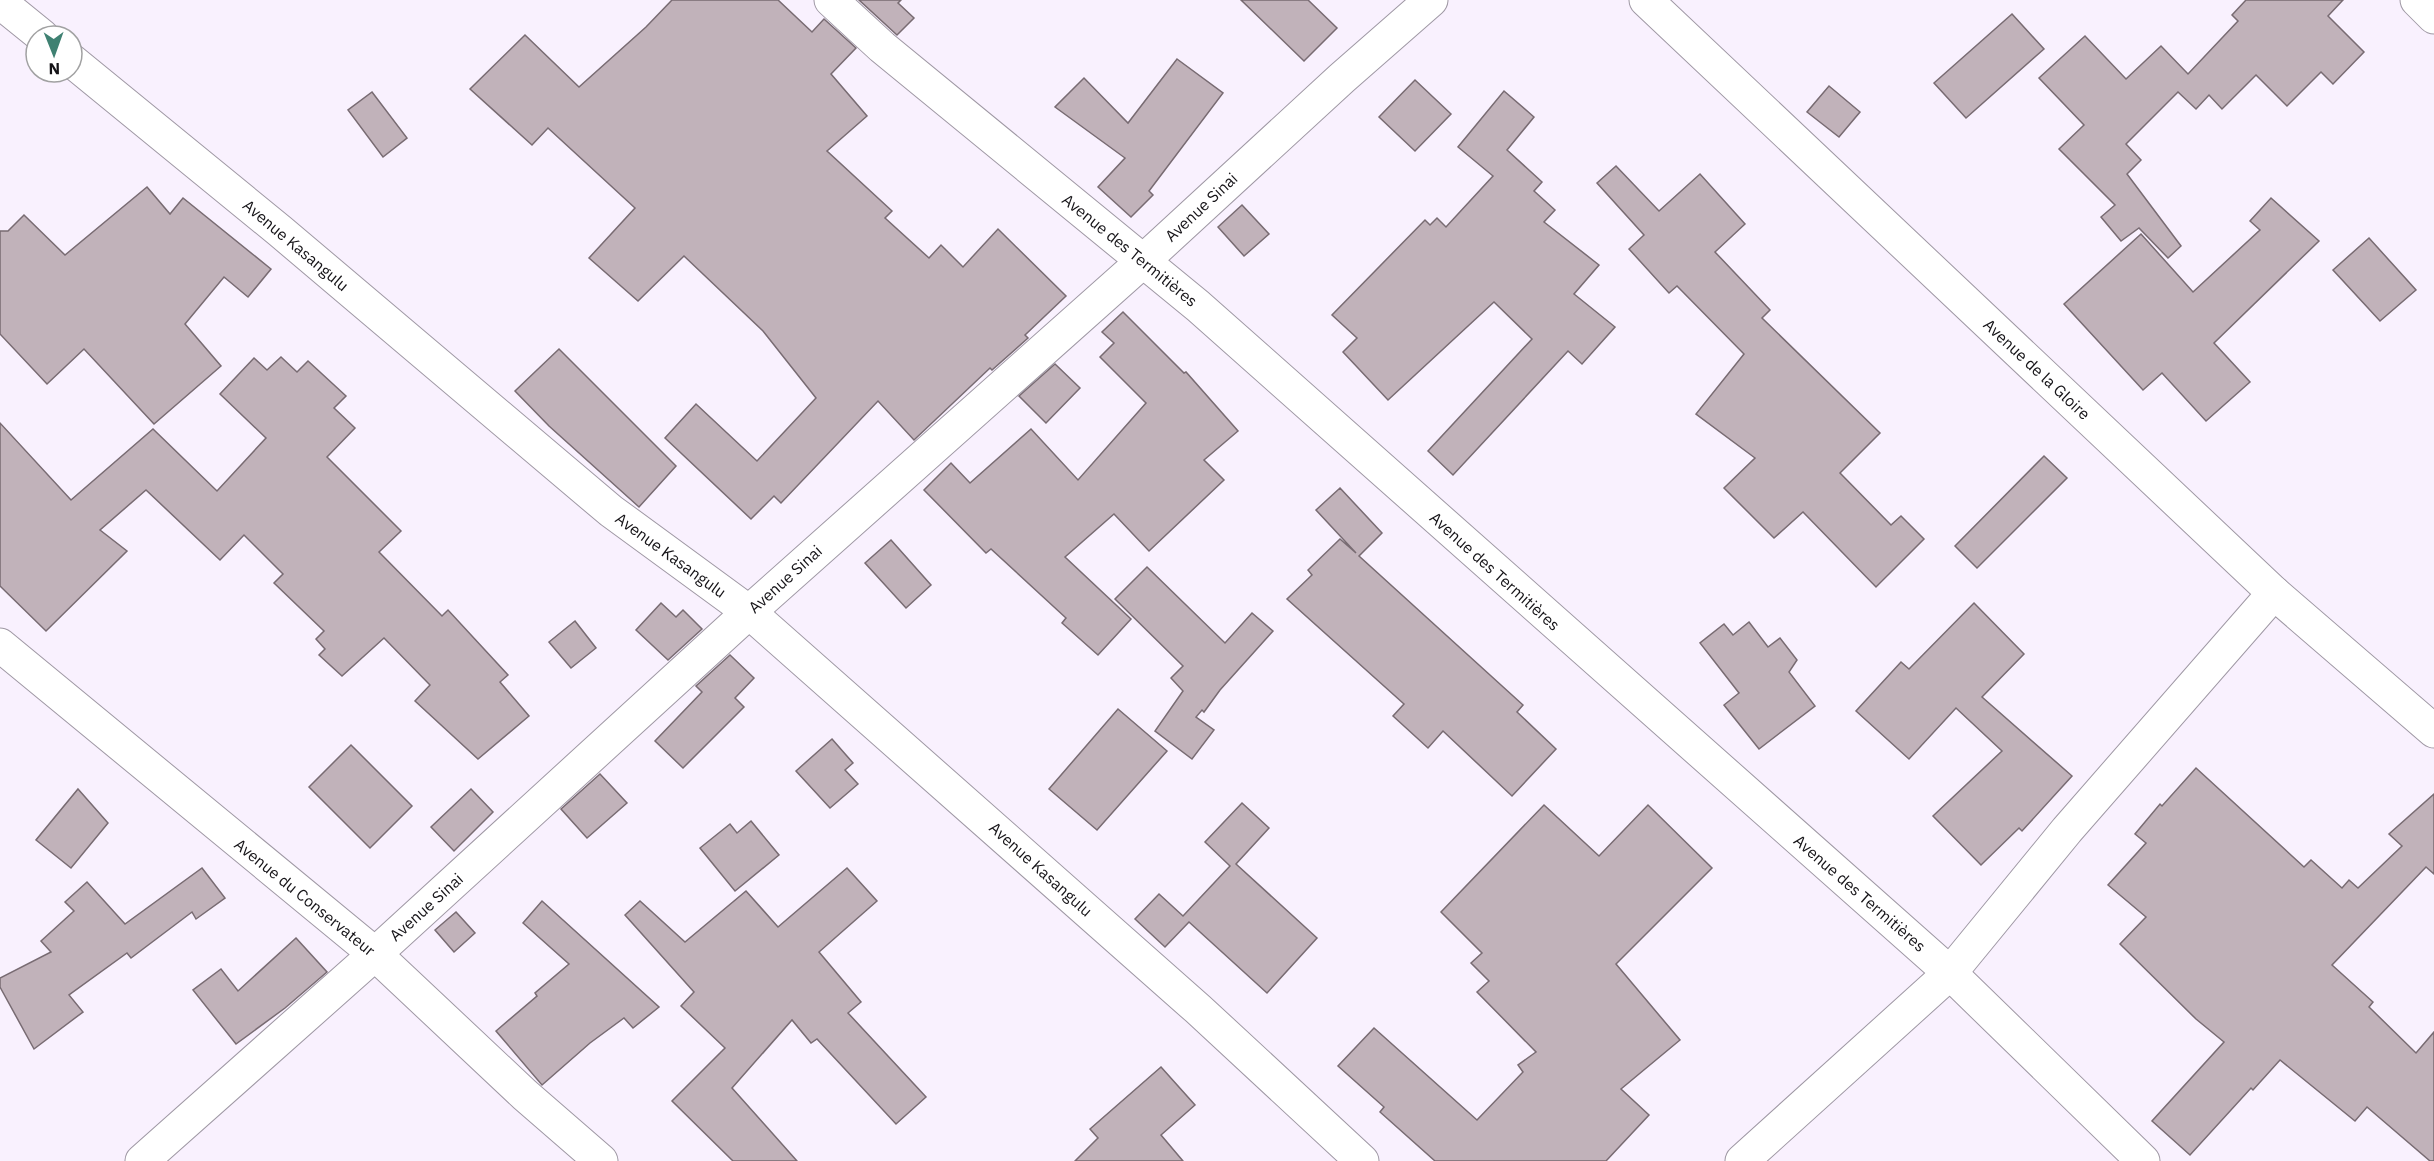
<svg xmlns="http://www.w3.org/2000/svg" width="2434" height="1161" font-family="'IBM Plex Sans',sans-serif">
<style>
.building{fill:#c1b2ba;stroke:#786b72;stroke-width:1.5}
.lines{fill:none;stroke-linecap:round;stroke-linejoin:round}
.street-casing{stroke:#9f98a4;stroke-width:35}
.street{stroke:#fff;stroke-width:33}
.labels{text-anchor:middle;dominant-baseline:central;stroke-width:4.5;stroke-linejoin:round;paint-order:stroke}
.street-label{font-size:16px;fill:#151317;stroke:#fff}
</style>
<rect width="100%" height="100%" fill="#f9f1fe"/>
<g class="building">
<polygon points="672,0 778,0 812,32 824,19 856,48 831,74 867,116 827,151 892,211 885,218 929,258 941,245 963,267 998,229 1066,296 1025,335 1028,338 992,370 990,368 914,440 878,401 781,503 774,496 751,519 665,438 696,404 757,461 816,398 763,331 684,256 638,301 589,258 635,208 548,128 532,145 470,89 525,35 579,87 646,27"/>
<polygon points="859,0 901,0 898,3 914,18 897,35"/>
<polygon points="1241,0 1308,0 1337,28 1304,61"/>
<polygon points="2246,0 2343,0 2328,16 2364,52 2333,84 2321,72 2287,106 2256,75 2222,109 2209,95 2196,109 2178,92 2126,144 2141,160 2127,174 2181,246 2168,258 2139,228 2121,241 2101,217 2115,205 2059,149 2084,125 2039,78 2085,36 2126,79 2161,46 2188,74 2238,21 2232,15"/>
<polygon points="2012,14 2044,49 1966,118 1934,83"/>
<polygon points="1177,59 1223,93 1149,191 1153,195 1131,217 1098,187 1125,158 1055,107 1084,78 1128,123"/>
<polygon points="1415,80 1451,114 1415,151 1379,117"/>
<polygon points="1829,86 1860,112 1839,137 1807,112"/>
<polygon points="1504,91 1534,117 1507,150 1542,182 1534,191 1555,210 1544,222 1599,265 1574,294 1615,327 1582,364 1568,351 1453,475 1428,451 1532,339 1494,302 1388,400 1343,352 1357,338 1332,315 1425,220 1430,225 1437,218 1446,227 1493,176 1458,147"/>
<polygon points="372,92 407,138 383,157 348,110"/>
<polygon points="1616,166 1659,211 1700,174 1745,224 1715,252 1770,310 1762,318 1880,433 1840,473 1891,525 1901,516 1924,539 1876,587 1803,512 1774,538 1724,488 1755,458 1696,414 1744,354 1677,286 1669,293 1629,249 1644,235 1597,183"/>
<polygon points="147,187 170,214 183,198 271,269 248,297 224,277 185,324 221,366 154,424 84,349 47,384 0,334 0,231 8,231 24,215 65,255"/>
<polygon points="2271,198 2319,241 2214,343 2250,382 2206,421 2162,373 2143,390 2064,304 2141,234 2193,292 2260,230 2250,221"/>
<polygon points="1242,205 1269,234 1244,256 1218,227"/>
<polygon points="2369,238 2416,290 2380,321 2333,270"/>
<polygon points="1123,312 1184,373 1186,372 1238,431 1204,460 1224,480 1149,551 1114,514 1065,557 1131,619 1098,655 1062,623 1066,618 991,549 986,553 924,490 951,463 970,483 1031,429 1078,480 1146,403 1100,357 1114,343 1102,332"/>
<polygon points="559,349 676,466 639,507 549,426 515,391"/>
<polygon points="281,357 297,372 308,361 346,396 334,408 355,428 327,457 401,531 379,552 442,616 448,610 508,675 500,682 529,716 478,759 415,701 430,685 384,638 342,676 319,655 325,649 316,639 324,631 274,583 283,574 244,535 220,560 146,490 100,530 127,551 46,631 0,586 0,423 71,500 153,429 217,491 266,438 220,394 254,358 267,370"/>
<polygon points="1055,364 1080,388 1046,423 1019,396"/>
<polygon points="2044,456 2067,478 1977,568 1955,546"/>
<polygon points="1340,488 1382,533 1359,556 1523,705 1517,712 1556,749 1512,796 1443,731 1428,748 1393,716 1404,704 1287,599 1312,575 1308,570 1340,539 1356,553 1316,510"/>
<polygon points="891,540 931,585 906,608 865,563"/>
<polygon points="1147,567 1225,643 1252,613 1273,631 1220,690 1204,712 1202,710 1196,717 1214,730 1192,759 1155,731 1183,691 1171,678 1183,666 1115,599"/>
<polygon points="661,603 676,617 683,610 702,629 668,660 636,630"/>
<polygon points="1974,603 2024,654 1982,697 2072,776 2022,831 2019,828 1981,865 1933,816 2002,751 1956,708 1909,759 1856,711 1901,662 1909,669"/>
<polygon points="575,621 596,648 571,668 549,642"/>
<polygon points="1749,622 1768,647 1780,638 1797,660 1789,672 1815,706 1759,749 1724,705 1739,693 1700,643 1724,624 1733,635"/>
<polygon points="730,655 754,678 735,698 744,707 683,768 655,741 702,692 696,686"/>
<polygon points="1118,709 1167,751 1097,830 1049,789"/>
<polygon points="832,739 853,763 845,770 858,784 830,808 796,771"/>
<polygon points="351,745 412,806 370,848 309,787"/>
<polygon points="2196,768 2304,867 2311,860 2342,888 2349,880 2358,888 2402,846 2389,834 2434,794 2434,874 2426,867 2332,965 2373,1002 2369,1007 2416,1053 2434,1032 2434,1161 2430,1161 2367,1107 2355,1121 2280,1060 2253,1090 2251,1088 2190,1155 2152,1121 2224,1042 2196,1019 2120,944 2146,917 2108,885 2146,843 2135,834 2160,804 2162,806"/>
<polygon points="600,774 627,803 587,838 561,809"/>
<polygon points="78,789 108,823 71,868 36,840"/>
<polygon points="471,789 493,812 454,851 431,827"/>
<polygon points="1242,803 1269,828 1236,864 1317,938 1267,993 1189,922 1165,947 1135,919 1159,894 1183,916 1230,866 1205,842"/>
<polygon points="1544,805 1599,856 1648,805 1712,868 1616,964 1680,1040 1621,1089 1649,1115 1606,1161 1435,1161 1380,1112 1384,1107 1338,1066 1374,1028 1477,1120 1523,1072 1518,1065 1536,1052 1477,992 1489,981 1471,963 1482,953 1441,912"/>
<polygon points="751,821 779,855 735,891 700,848 730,824 737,833"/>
<polygon points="202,868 225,898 196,919 192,912 131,958 127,953 69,995 83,1012 34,1049 0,987 0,978 51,952 41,941 74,911 65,902 87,882 125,924"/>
<polygon points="847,868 877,901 819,952 861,1002 848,1013 926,1097 896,1124 817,1039 811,1043 792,1020 732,1088 797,1161 733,1161 672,1101 725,1048 681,1006 694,992 625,915 640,901 685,942 746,891 778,927"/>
<polygon points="542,901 659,1007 633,1028 624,1018 590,1043 542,1085 496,1031 537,996 535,993 569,964 523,923"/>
<polygon points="456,912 475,933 454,952 435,930"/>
<polygon points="296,938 327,972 285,1008 236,1044 193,990 221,969 238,991"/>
<polygon points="1161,1067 1195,1105 1161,1135 1183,1161 1075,1161 1098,1138 1090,1129"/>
</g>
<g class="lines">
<defs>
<g id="street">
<polyline points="831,0 882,47 1198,306 1950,973 2143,1161"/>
<polyline points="1646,0 2274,593 2434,731"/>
<polyline points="2417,0 2434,17"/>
<polyline points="0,2 42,36"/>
<polyline points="72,61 280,231 611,511 749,612 1198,1009 1362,1161"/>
<polyline points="0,645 375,954 525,1095 601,1161"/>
<polyline points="142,1161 375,954 749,612 1142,262 1342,78 1431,0"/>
<polyline points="1742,1161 1950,973 2067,830 2274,593"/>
</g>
</defs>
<use href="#street" class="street-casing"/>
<use href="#street" class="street"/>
</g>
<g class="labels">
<g class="street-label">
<text transform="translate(1201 207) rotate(-43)">Avenue Sinai</text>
<text transform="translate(296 245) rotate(40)">Avenue Kasangulu</text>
<text transform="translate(1130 250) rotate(39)">Avenue des Termitières</text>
<text transform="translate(2037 369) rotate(43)">Avenue de la Gloire</text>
<text transform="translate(671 555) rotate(36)">Avenue Kasangulu</text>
<text transform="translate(1495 571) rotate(42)">Avenue des Termitières</text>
<text transform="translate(785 579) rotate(-42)">Avenue Sinai</text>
<text transform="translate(1041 869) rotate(42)">Avenue Kasangulu</text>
<text transform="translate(1860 893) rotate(41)">Avenue des Termitières</text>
<text transform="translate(305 897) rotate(39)">Avenue du Conservateur</text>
<text transform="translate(426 907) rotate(-42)">Avenue Sinai</text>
</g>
</g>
<g transform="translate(54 54) rotate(179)"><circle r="28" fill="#ffffff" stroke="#a1a1a2" stroke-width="1.5"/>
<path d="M0-4.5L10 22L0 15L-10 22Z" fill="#3f8172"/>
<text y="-9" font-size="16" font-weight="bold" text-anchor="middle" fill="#151317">N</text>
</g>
</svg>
